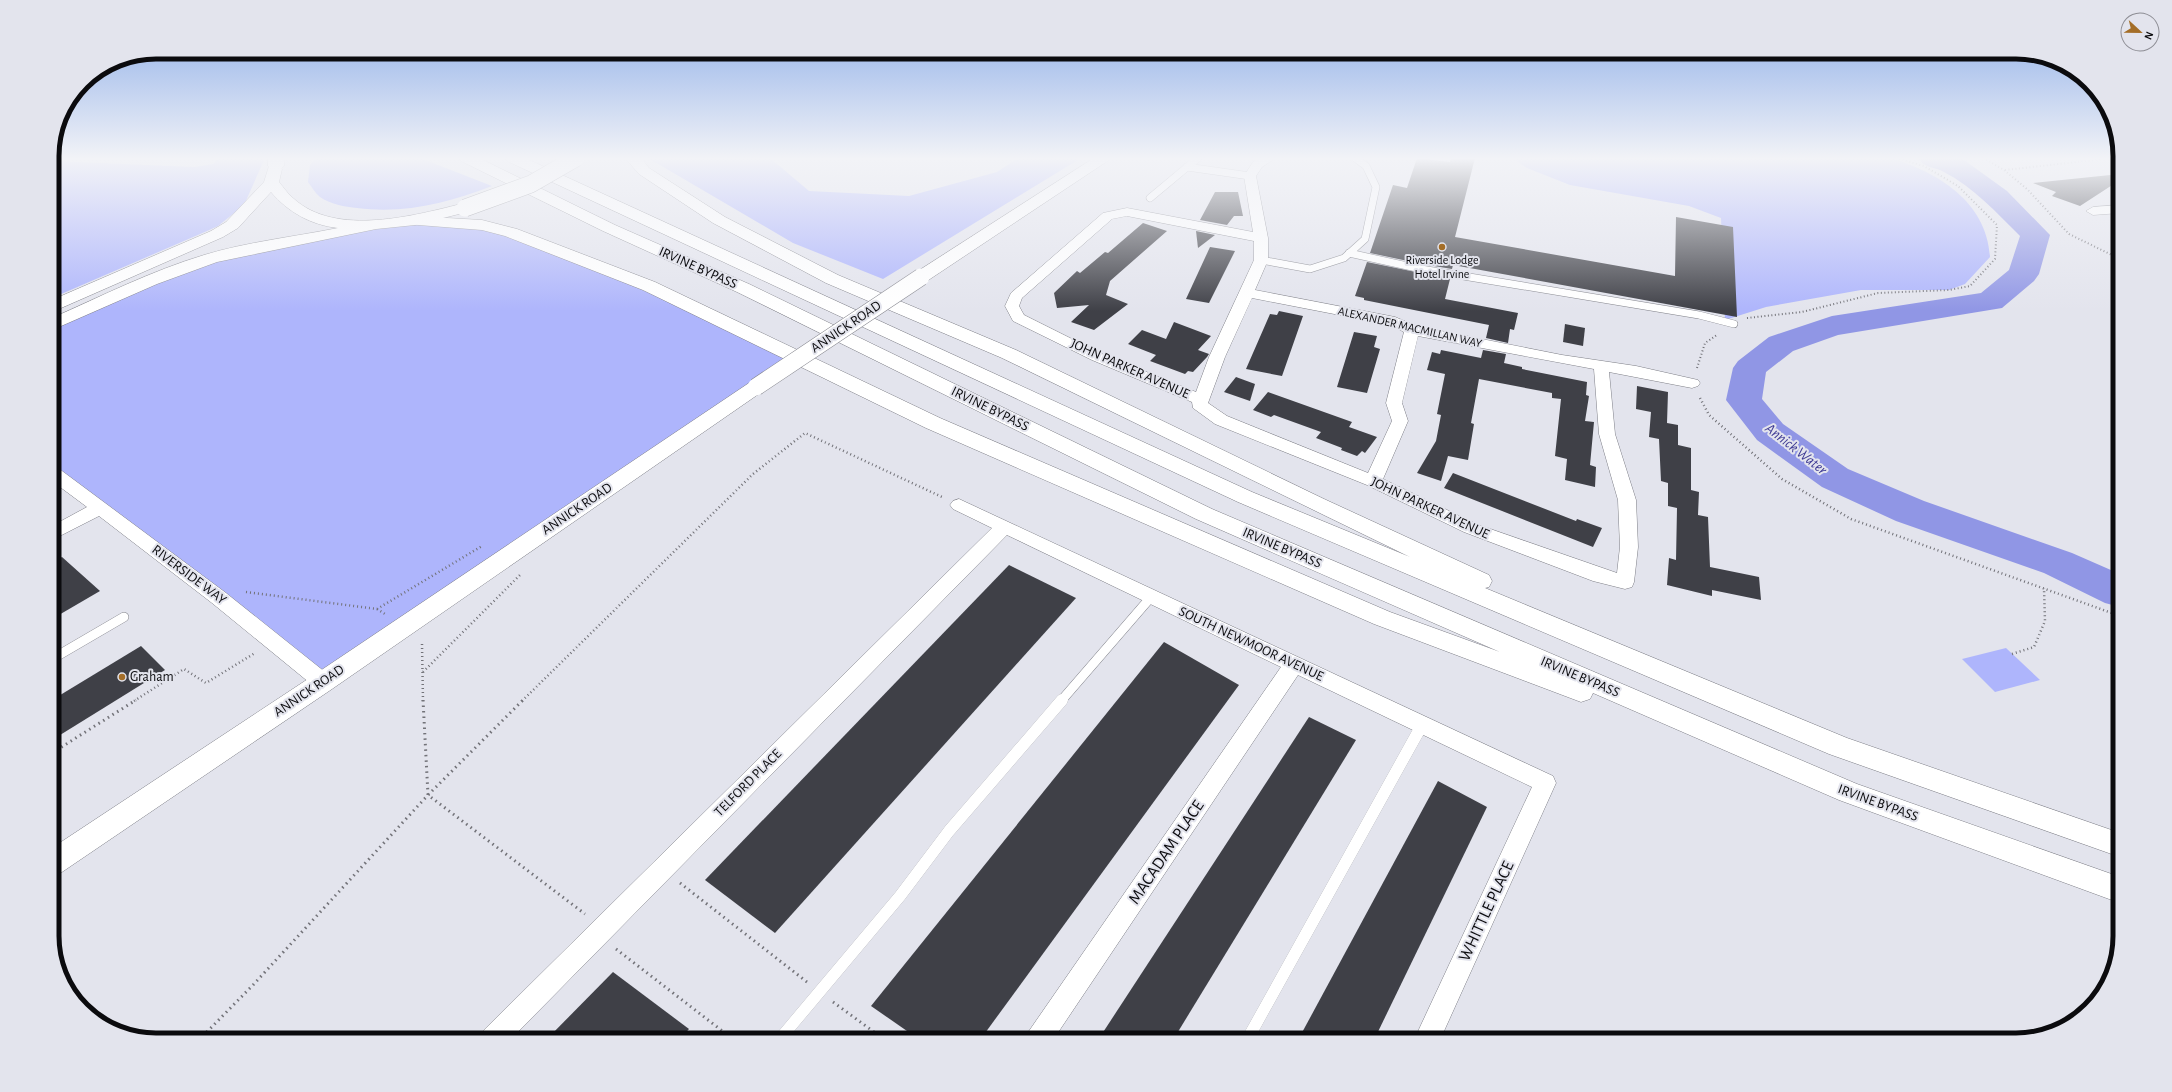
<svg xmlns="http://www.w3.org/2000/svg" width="2172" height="1092" font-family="'Alegreya Sans',sans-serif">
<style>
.green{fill:#aeb5fc}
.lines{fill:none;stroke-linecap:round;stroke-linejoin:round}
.river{fill:#9096e5;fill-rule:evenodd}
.building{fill:#3f4047}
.service-far2-casing{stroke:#7e7f87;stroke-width:8}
.service-far1-casing{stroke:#7e7f87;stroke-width:10}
.service-casing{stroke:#7e7f87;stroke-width:12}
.minor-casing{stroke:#7e7f87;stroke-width:1}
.secondary-casing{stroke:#7e7f87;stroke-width:1}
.primary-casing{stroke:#7e7f87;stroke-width:1}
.trunk-casing{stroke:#7e7f87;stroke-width:1}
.path-far2{stroke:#727278;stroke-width:2;stroke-dasharray:1 2.5;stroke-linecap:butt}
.path-far1{stroke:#727278;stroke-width:2.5;stroke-dasharray:1 3;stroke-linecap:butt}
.path{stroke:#727278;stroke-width:3;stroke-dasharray:1.5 4;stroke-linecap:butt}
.service-far2{stroke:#fff;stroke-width:7}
.service-far1{stroke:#fff;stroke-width:9}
.service{stroke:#fff;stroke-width:12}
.minor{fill:#fff;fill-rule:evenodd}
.secondary{fill:#fff;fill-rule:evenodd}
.primary{fill:#fff;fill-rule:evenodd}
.trunk{fill:#fff;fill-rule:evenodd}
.secondary-bridge-casing{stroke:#7e7f87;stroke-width:18;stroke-linecap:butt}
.primary-bridge-casing{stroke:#7e7f87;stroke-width:18;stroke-linecap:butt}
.secondary-bridge{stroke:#fff;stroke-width:17}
.primary-bridge{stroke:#fff;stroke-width:17}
.poi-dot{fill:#a46e28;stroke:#e3e4ed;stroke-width:1.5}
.labels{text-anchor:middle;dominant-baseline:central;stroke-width:4;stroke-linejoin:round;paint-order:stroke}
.far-poi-label{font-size:12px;fill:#0b0b0e;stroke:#e3e4ed}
.far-street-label{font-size:12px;fill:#0b0b0e;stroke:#e3e4ed}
.street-label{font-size:14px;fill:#0b0b0e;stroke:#e3e4ed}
.poi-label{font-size:14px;fill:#0b0b0e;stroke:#e3e4ed;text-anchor:start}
.water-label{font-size:15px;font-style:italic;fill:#3c3893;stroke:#e3e4ed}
.near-street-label{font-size:17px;fill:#0b0b0e;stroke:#e3e4ed}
.rim{fill:none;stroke:#0b0b0e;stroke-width:5}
</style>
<rect width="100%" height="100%" fill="#e3e4ed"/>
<g class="green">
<polygon points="219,158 265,158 244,205 218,226 207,231 52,298 52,161 195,167 213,164"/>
<path d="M316 158H420L492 186C448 203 405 214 357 208 345 207 330 204 320 197 315 193 312 187 308 182L310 165Z"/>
<polygon points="648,158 770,158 809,191 909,196 997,172 1018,158 1081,158 883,279 793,243"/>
<path d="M1512 158H1890C1938 172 1987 202 1990 257L1965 284 1949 290H1861L1766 307 1725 320 1721 218 1689 206 1570 185 1527 168Z"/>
<polygon points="437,222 521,236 798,359 323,682 52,465 52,326 210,259 336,234"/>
<polygon points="2006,648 2040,680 1995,692 1962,659"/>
</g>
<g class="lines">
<path class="river" d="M1918 158H1958L1964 160 2007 191 2050 235 2039 274 2034 281 2002 308 1838 335 1793 351 1766 372 1762 399 1783 424 1848 469 1924 501 2072 553 2120 574V607L2105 603 2044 573 1896 521 1822 487 1757 440 1726 400 1733 368 1738 361 1769 337 1832 316 1981 293 2009 270 2020 236C1997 213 1973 187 1944 172 1935 167 1924 168 1918 158Z"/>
</g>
<g class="building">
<polygon points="1417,158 1450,162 1451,158 1475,158 1455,237 1675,276 1676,217 1733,227 1737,317 1453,265 1452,269 1422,264 1370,253 1393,185 1407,188"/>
<polygon points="2120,174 2120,180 2080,206 2052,196 2056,192 2033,183"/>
<polygon points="1215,192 1238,192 1243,216 1234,216 1227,225 1200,220"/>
<polygon points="1143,223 1167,231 1110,281 1106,295 1128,304 1094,330 1071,322 1089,305 1057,308 1054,293 1077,271 1080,273 1105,252 1108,253"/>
<polygon points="1196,231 1215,235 1198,248"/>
<polygon points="1210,247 1235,251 1209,303 1186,299"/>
<polygon points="1367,262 1450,279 1445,299 1518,313 1514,330 1510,329 1508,343 1486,338 1489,325 1364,300 1364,298 1355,296"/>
<polygon points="1279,311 1303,316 1282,376 1246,369 1270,314 1277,315"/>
<polygon points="1174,322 1211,336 1198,350 1209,354 1207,357 1193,372 1188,371 1185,374 1150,361 1156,355 1128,344 1142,330 1166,339"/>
<polygon points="1565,324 1585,328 1583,346 1563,342"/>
<polygon points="1354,332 1377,336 1374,347 1380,349 1367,393 1337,387"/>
<polygon points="1441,350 1481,358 1483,350 1506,354 1504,363 1522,367 1522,369 1587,382 1586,395 1589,396 1585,421 1594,422 1590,465 1596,467 1595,487 1565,480 1567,459 1555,456 1561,399 1552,398 1552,393 1479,379 1471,423 1474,424 1468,460 1448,456 1441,481 1417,473 1436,441 1441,415 1437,414 1445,374 1427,370 1432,352 1440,354"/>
<polygon points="1236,377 1255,384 1250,401 1224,392"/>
<polygon points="1637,386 1668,392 1667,423 1678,425 1678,445 1691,448 1691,490 1699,492 1698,515 1708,517 1710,567 1759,577 1761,600 1712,590 1712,596 1667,585 1669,558 1676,560 1677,508 1668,506 1668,483 1661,481 1659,439 1649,437 1651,412 1636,409"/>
<polygon points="1268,392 1352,422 1349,427 1377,437 1365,453 1362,451 1357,456 1341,450 1342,448 1316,438 1321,432 1274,415 1271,417 1253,410"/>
<polygon points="1453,473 1576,521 1577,519 1602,528 1593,547 1444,488"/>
<polygon points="62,557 100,591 52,619 52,562"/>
<polygon points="1009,565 1076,598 775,933 705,880"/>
<polygon points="1164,642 1239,685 980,1040 920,1040 871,1006"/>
<polygon points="141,646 165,670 52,740 52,700"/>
<polygon points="1309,717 1356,740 1173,1040 1098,1040"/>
<polygon points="1438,781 1487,807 1374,1040 1298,1040"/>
<polygon points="613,972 689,1029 679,1040 546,1040"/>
</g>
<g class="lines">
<defs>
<g id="service-far2">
<polyline points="1187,167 1250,176"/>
<polyline points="1150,198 1198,158"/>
<polyline points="1349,253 1421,269 1699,315 1734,324"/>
<polyline points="1261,260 1310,269 1344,258 1365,239 1376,187 1366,166 1355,158"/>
</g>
<g id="service-far1">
<polyline points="52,659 124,617"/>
<polyline points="1061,701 1151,597"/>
</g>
<g id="service">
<polyline points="779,1040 900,896 949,831 1062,700"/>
<polyline points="1247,1040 1422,725"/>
</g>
<g id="minor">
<path d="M1260 158H1276L1262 167 1256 176 1268 238V260L1255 290 1395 317 1416 326 1562 355 1636 366 1698 380 1700 383 1698 386 1692 388 1609 372 1615 434 1636 500 1638 547 1634 582 1632 587 1625 589 1593 581 1464 532 1367 485 1215 424 1193 408 1192 402 1092 360 1013 321 1005 306 1011 293 1103 213 1127 208 1253 232 1244 176 1253 162ZM1127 216 1254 241V260L1209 357 1196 392 1102 354 1024 315 1019 306 1022 298 1112 219ZM1252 298 1391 325 1404 332 1386 403 1392 421 1368 473 1227 416 1208 403 1225 357ZM1418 336 1594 369 1599 434 1618 500 1620 547 1617 573 1476 524 1383 479 1408 421 1402 403Z"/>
<polygon points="2120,205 2120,213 2093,215 2086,211 2093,207"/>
<polygon points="52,466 58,468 226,593 330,676 333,682 330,688 323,690 316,688 212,603 99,516 52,540 52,526 87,507 52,481"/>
<polygon points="959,499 1553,776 1556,783 1440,1040 1414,1040 1532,787 1298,675 1053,1040 1025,1040 1029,1031 1281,667 1007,535 510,1040 479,1040 483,1031 992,528 953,509 950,505 953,501"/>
</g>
<g id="secondary">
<polygon points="1094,158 1112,158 927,281 915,281 912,277 915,273"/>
<polygon points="756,381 763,383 766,387 763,391 332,689 62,872 52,875 52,848 314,675 749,383"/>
</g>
<path id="primary" d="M274 164 279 166 282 169 279 182C284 188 288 194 293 198 336 238 416 215 465 203L471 205 473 208 471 211 415 225 376 229 217 262 157 284 52 330V318C102 296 151 271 204 255 247 242 293 237 338 228 311 225 288 212 271 192L238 228 223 237 52 312V300L211 231 226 222 264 182 269 166Z"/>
<g id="trunk">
<polygon points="268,158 284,158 284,166 281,169 271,169 268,166"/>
<polygon points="459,158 479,158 615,225 749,284 1212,509 1857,784 2120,877 2120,903 1839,800 1593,693 1590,699 1581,702 1374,624 926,428 643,290 505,236 482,230 406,224 404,221 406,218 412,216 482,220 517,229 655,282 940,418 1390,612 1500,652 1196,519 737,292 603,231 461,161"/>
<polygon points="505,158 525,158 1252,492 1410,557 1002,358 826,283 713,223 639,174 625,158 641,158 649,168 725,217 838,275 1016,350 1324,499 1489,575 1492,581 1489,587 1485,588 1847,738 2120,833 2120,857 1829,754 1238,502 507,161"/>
</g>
</defs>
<use href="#service-far2" class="service-far2-casing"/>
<use href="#service-far1" class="service-far1-casing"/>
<use href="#service" class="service-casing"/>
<use href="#minor" class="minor-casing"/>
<use href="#secondary" class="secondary-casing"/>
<use href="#primary" class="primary-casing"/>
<use href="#trunk" class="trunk-casing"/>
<g class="path-far2">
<polyline points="1983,158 2004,170 2027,189 2069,234 2120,259"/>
<polyline points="2005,170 2111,158"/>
<polyline points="1747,318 1802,312 1878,293 1949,290 1970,286 1995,259 1997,225 1958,186 1924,166 1897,158"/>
<polyline points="1697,368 1705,343 1717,335"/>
</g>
<g class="path-far1">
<polyline points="1700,398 1709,415 1782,479 1851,519 2120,616"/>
<polyline points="246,592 377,609 482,546"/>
<polyline points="377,609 385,614"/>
<polyline points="422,644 423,701"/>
<polyline points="2012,654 2034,647 2045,621 2044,588"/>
<polyline points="423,672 521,574"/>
<polyline points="134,701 184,669 206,683 255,653"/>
<polyline points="522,701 753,474 805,433 942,497"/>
</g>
<g class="path">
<polyline points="423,700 428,795 585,914"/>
<polyline points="52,753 136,700"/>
<polyline points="680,883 807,982"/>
<polyline points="616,949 734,1040"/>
<polyline points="833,1002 885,1040"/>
<polyline points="199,1040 253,985 428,795 523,700"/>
</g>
<use href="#service-far2" class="service-far2"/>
<use href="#service-far1" class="service-far1"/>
<use href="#service" class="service"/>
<use href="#minor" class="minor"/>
<use href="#secondary" class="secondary"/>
<use href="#primary" class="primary"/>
<use href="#trunk" class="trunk"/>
<defs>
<polyline id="secondary-bridge" points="756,387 921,277"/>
<polyline id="primary-bridge" points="465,208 531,184 576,158"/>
</defs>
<use href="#secondary-bridge" class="secondary-bridge-casing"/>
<use href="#primary-bridge" class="primary-bridge-casing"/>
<use href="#secondary-bridge" class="secondary-bridge"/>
<use href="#primary-bridge" class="primary-bridge"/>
</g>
<linearGradient id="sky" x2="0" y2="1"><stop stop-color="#85a8e7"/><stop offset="0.51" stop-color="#f2f3f7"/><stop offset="1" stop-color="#f2f3f7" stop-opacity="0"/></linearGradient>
<rect width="2172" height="311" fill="url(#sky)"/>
<g class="poi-dot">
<circle cx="1442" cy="247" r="4"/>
<circle cx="122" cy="677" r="4"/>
</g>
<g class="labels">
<g class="far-poi-label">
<text x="1442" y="260">Riverside Lodge<tspan x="1442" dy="14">Hotel Irvine</tspan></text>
</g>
<g class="far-street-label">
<text transform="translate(1410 327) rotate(13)">ALEXANDER MACMILLAN WAY</text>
</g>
<g class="street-label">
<text transform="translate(698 268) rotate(24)">IRVINE BYPASS</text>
<text transform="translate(846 327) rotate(-34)">ANNICK ROAD</text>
<text transform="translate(1130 369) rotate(24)">JOHN PARKER AVENUE</text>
<text transform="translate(990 409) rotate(26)">IRVINE BYPASS</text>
<text transform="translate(1430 508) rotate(25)">JOHN PARKER AVENUE</text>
<text transform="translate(577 509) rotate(-34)">ANNICK ROAD</text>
<text transform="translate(1282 548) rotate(23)">IRVINE BYPASS</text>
<text transform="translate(189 575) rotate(37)">RIVERSIDE WAY</text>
<text transform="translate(1251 644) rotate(25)">SOUTH NEWMOOR AVENUE</text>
<text transform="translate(1580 677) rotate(23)">IRVINE BYPASS</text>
<text transform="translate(309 691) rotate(-34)">ANNICK ROAD</text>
<text transform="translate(748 783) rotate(-45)">TELFORD PLACE</text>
<text transform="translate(1878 803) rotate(20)">IRVINE BYPASS</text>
</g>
<g class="poi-label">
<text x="130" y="677">Graham</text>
</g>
<g class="water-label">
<text transform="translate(1796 449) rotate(38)">Annick Water</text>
</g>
<g class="near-street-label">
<text transform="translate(1166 852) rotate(-56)">MACADAM PLACE</text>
<text transform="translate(1486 911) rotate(-65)">WHITTLE PLACE</text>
</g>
</g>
<path d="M0 0H2172V1092H0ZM156 59H2016A97 97 0 0 1 2113 156V936A97 97 0 0 1 2016 1033H156A97 97 0 0 1 59 936V156A97 97 0 0 1 156 59Z" fill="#e3e4ed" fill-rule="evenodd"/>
<path class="rim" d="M156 59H2016A97 97 0 0 1 2113 156V936A97 97 0 0 1 2016 1033H156A97 97 0 0 1 59 936V156A97 97 0 0 1 156 59Z"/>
<g transform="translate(2140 32) rotate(112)"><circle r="19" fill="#e3e4ed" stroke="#8d8d94"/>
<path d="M0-3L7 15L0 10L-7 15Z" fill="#a46e28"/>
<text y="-6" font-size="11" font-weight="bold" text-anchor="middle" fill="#0b0b0e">N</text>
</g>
</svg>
